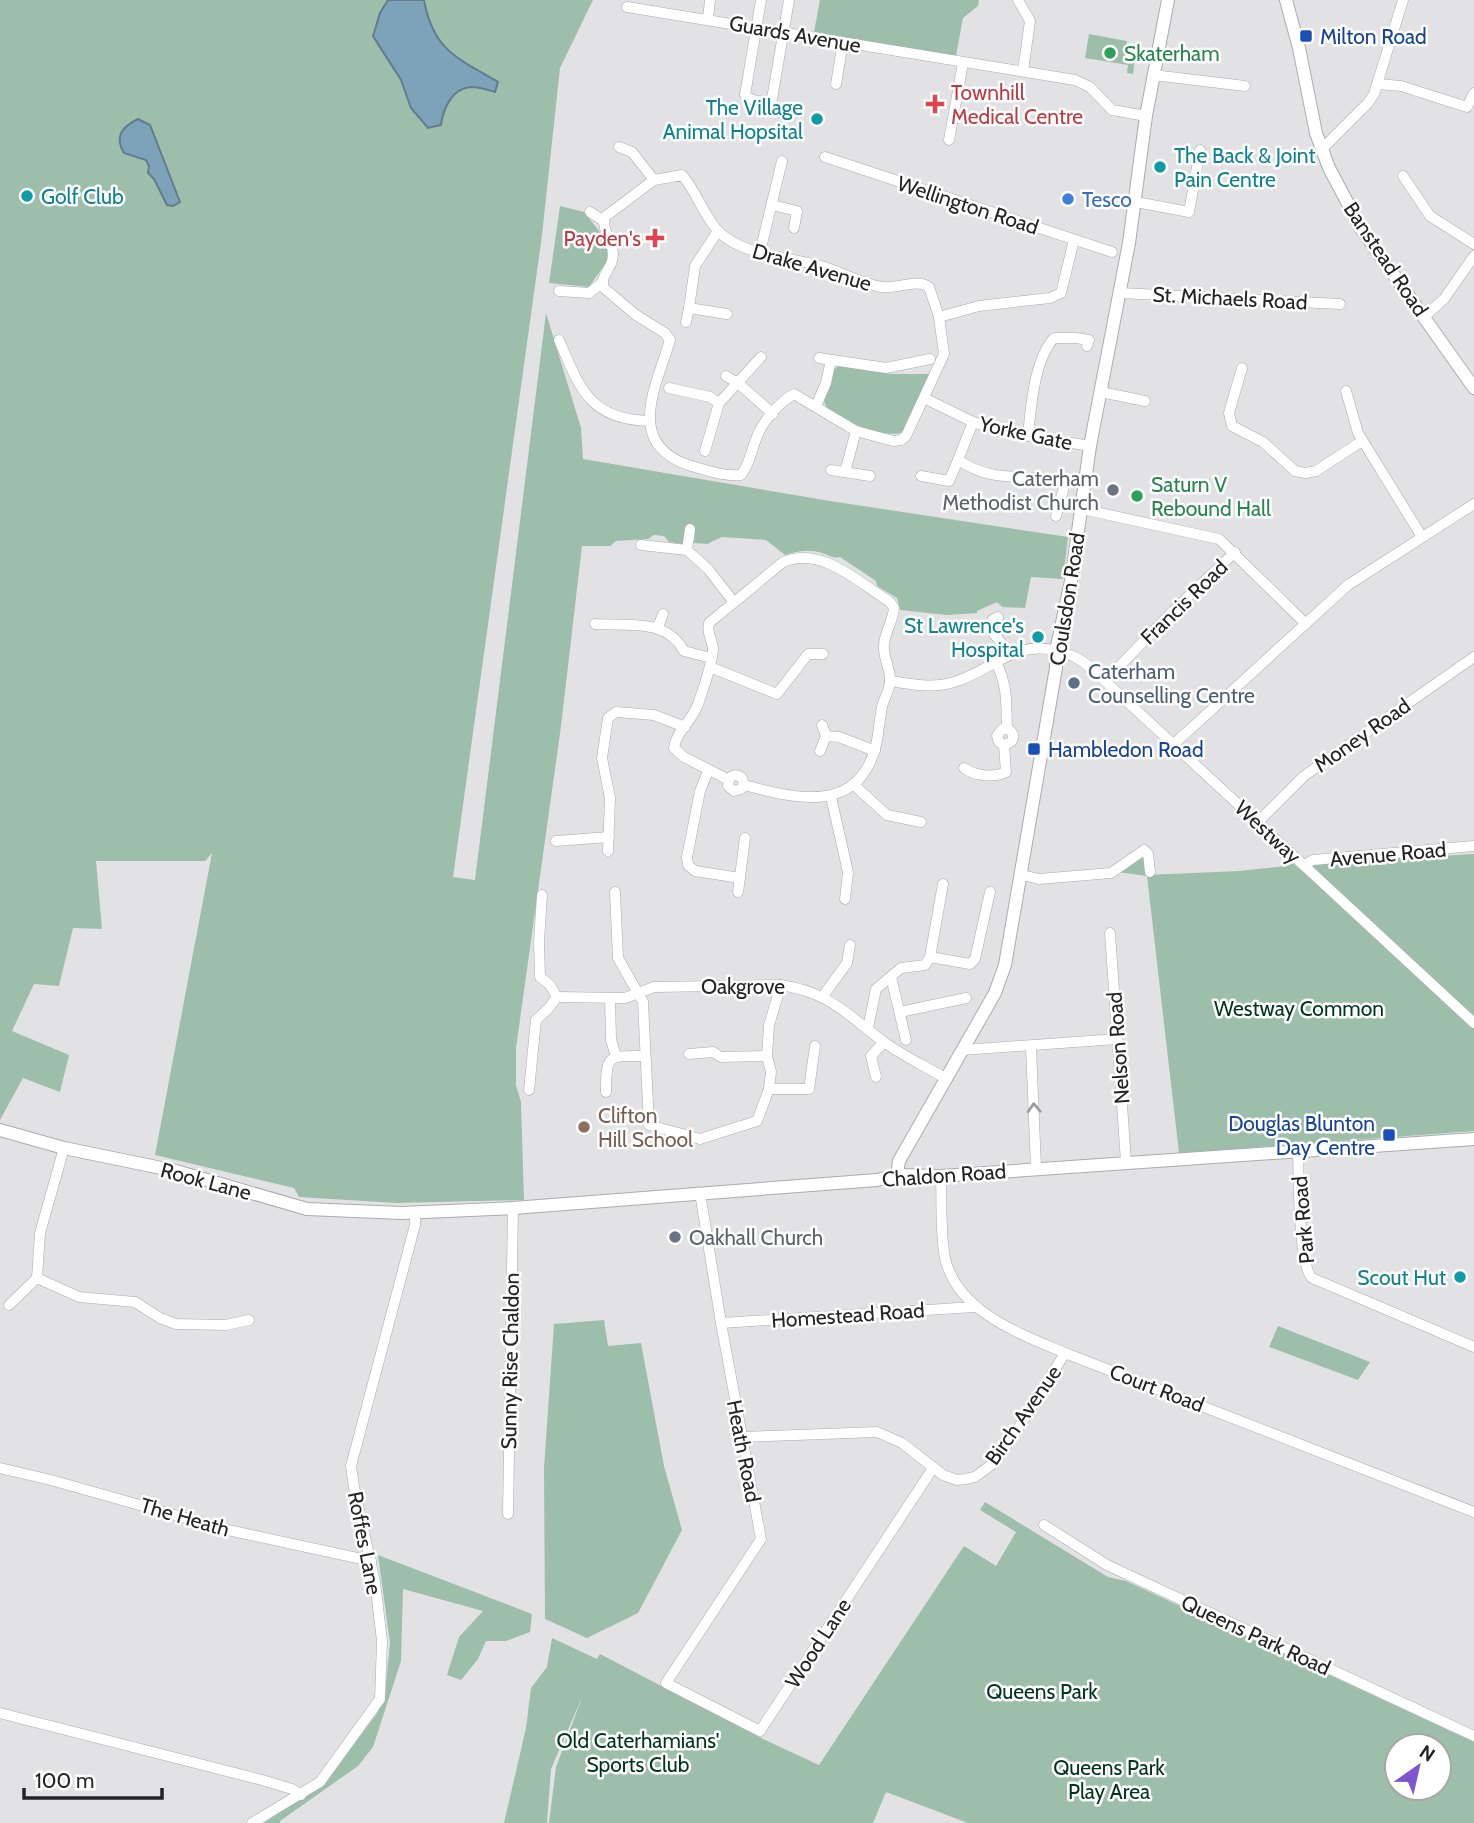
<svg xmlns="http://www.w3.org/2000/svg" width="1474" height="1823" font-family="Cabin,sans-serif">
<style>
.green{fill:#9dbeaa;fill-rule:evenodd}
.water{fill:#7da3ba;stroke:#627d8d;stroke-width:2}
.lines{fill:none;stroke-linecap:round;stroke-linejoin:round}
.street-casing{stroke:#aaabae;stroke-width:11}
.secondary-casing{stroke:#aaabae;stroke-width:14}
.street{stroke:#fff;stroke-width:10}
.secondary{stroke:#fff;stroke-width:12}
.oneway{stroke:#9c9c9c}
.transit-dot{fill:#1a4fb4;stroke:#fff;stroke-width:2.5}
.leisure-dot{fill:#2e9e5b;stroke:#fff;stroke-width:2.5}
.health-dot{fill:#e0444e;stroke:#fff;stroke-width:2.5}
.culture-dot{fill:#0f9aa8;stroke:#fff;stroke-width:2.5}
.shop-dot{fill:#3f7fe0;stroke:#fff;stroke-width:2.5}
.worship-dot{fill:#6b7280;stroke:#fff;stroke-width:2.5}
.service-dot{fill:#5c6f8a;stroke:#fff;stroke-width:2.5}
.education-dot{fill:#8d6e63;stroke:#fff;stroke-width:2.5}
.labels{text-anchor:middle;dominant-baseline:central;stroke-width:5;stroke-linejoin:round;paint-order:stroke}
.street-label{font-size:21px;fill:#232324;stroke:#fff}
.transit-label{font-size:21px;fill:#164399;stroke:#fff;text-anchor:start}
.leisure-label{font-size:21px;fill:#27864d;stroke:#fff;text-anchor:start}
.health-label{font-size:21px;fill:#be3a42;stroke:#fff;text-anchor:start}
.culture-label{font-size:21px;fill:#0d838f;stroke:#fff;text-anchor:end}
.shop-label{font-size:21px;fill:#366cbe;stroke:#fff;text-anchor:start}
.worship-label{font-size:21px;fill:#5b616d;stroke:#fff;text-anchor:end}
.service-label{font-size:21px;fill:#4e5e75;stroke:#fff;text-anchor:start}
.park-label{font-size:21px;fill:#00341d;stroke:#fff}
.education-label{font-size:21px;fill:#785e54;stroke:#fff;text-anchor:start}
</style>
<rect width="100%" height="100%" fill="#e2e2e5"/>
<g class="green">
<path d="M0 0H593L560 68 542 235 453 877 475 880 546 313 581 428 583 459 830 501 1068 537 1063 579 1031 577 1025 608 1002 607 997 602 977 611V613L947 615 900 610 897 598 877 586 876 581 840 557C832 559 830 555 822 553 809 549 798 551 785 555L766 540 722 537 707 544 694 543 695 530 683 544 669 542 664 536 654 535 648 539 616 541 610 546H582L561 726 516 1048V1085L521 1102 524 1200 396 1203 299 1197 294 1188 155 1155 212 853 205 861H96L102 929 73 928 59 986 34 984 12 1031 69 1055 60 1092 23 1078 0 1120Z"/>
<polygon points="820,0 979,0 978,6 963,18 956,56 814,32"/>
<polygon points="1089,34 1127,41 1126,47 1136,49 1133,74 1127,73 1128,65 1085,58"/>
<polygon points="560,206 584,212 607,241 608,260 589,287 549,283"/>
<path d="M839 366 891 374H929L903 432C889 440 834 420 826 406 822 400 826 391 828 384 831 376 831 370 839 366Z"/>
<polygon points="1474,854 1474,1131 1179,1153 1147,876 1118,872 1141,856 1144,858 1147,875 1239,871 1286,866 1291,862 1303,872 1314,863"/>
<polygon points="604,1320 608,1346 641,1343 664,1466 682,1530 638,1613 587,1638 545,1619 544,1468 554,1324"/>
<polygon points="1278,1326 1370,1362 1358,1380 1269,1347"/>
<path d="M985 1502 1108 1577 1126 1581 1474 1742V1823H968L886 1792 873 1823H549L556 1767 583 1695 551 1769 547 1823H504L526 1728 531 1688 547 1667 552 1638 597 1659 600 1654 759 1737 819 1765 964 1546 996 1566 1016 1532 980 1510ZM1397 1746H1439V1788H1397Z"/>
<polygon points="378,1555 532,1614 530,1632 506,1641 486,1641 478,1659 461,1680 447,1675 459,1637 483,1611 403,1589 401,1661 373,1747 358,1766 280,1821 280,1823 264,1823 329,1778 378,1712 386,1684 390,1643"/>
</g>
<g class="water">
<path d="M388 0H424C433 50 457 58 498 82L495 92C488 90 479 87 471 87 452 88 443 109 441 125L428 128 411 108 401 80 373 36 380 13Z"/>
<path d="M138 119 150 125 180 202 173 206 167 205 154 179 148 173 149 166 146 160 124 153C114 136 122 127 138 119Z"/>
</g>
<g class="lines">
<defs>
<g id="street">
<path d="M761 0 745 95C752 102 764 103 772 99L789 0"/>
<polyline points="1018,0 1030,21 1023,71"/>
<polyline points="627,7 1075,80 1090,87 1112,110 1146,116"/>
<polyline points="708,19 710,0"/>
<polyline points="1153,75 1245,86"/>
<polyline points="836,84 843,42"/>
<polyline points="1378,84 1401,86 1467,107 1474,93"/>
<polyline points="949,140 963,63"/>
<polyline points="619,147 632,152 654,180"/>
<polyline points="1322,149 1368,103 1374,94 1403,0"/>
<polyline points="825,157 1112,252"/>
<path d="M682 175C697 192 705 219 720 233 745 256 790 257 821 266 842 272 861 284 882 287 897 289 918 278 929 287L939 317 944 354 906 436 901 440 893 441 856 431 794 394C781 401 765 419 759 432 752 446 751 462 741 475 725 477 704 470 688 465 625 443 656 387 670 340L665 333 636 315 604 288C600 276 609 272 612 261 617 243 599 231 606 216L654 180Z"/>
<polyline points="1403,176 1430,216 1474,244"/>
<polyline points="1136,202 1189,212 1200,150"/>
<polyline points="772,205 797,211 794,228"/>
<polyline points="590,212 604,221"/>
<polyline points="718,231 695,266 689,308 727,314"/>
<polyline points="760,252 782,161"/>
<polyline points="559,291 589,293 602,283"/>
<polyline points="1120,293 1340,304"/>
<polyline points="939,317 979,306 1050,298 1061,293 1074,240"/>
<polyline points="1424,317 1444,299 1474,256"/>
<polyline points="686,322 689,308"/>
<path d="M559 340C580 389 590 420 650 421"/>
<polyline points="819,358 886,368 930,359"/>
<polyline points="1242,368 1229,413 1232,426 1263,442 1295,471 1306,473 1316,471 1362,441"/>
<polyline points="726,376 738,383 773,414"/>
<polyline points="669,388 710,397 719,403"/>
<polyline points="1346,391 1358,433 1422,537"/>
<polyline points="1101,392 1145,401"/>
<polyline points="924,398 973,422 999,431 1090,446"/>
<polyline points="816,406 826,383 831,360"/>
<path d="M973 422 958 460C995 484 1020 473 1059 481L1064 487 1056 516"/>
<path d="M1028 435C1031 407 1034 360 1054 338H1076L1089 340 1087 346"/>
<polyline points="705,451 719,403 761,357"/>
<polyline points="831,470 870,476"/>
<polyline points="845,472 856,431"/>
<polyline points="921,476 949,481 958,460"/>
<polyline points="1082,509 1219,539 1305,623"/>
<polyline points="641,545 687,550 708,569 733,601"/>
<polyline points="687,550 690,529"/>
<polyline points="998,617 992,620 990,629 1010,654"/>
<path d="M595 624C628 626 666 618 684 651L711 658"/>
<polyline points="658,627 663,614"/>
<path d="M996 662C1008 687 1006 702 1007 729"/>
<polyline points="710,667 777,694 808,654 823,654"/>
<path d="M890 681C912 684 933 689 954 682 992 671 1012 641 1054 650 1070 654 1080 658 1092 669L1474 1023"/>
<polyline points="1105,681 1173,611 1235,552"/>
<polyline points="826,736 839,737 875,751"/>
<polyline points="1174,744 1348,585 1474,504"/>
<polyline points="1004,745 999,742 997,736 1002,729 1007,729"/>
<path d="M1004 745 1011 742C1015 737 1013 731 1007 729"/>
<polyline points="820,751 826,736 822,725"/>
<path d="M964 768C974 776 994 778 1006 772L1004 745"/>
<polyline points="708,771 700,791 687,857 688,865 695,871 740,878"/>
<path d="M729 780 684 757 674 748C676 731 693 720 698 704 704 687 711 668 713 650 713 640 706 634 709 623L783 562C822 546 858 582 890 602L894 608C893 621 885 632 884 644 882 656 891 669 890 681 890 690 884 698 882 707 879 721 879 735 875 749 856 815 794 798 744 785"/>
<polyline points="729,780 728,786 734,791 741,789 744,785"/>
<path d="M729 780C732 774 737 774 742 778L744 785"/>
<polyline points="854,785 887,815 921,822"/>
<polyline points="831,797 848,872 845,899"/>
<polyline points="1257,823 1304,776 1474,657"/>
<polyline points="556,841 609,837"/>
<polyline points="608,851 610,798 602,758 608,718 616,712 654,715 685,727"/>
<polyline points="1304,865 1313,860 1474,846"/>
<polyline points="1022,875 1039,879 1111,873 1144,850 1148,854 1150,872"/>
<polyline points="615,892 618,958 643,1002 649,1125 700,1139 757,1121 769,1089 771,1072 767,1056 769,1025 781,985"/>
<polyline points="738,892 745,838"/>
<polyline points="1110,933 1126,1162"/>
<polyline points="930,957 970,964 975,959 990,892"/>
<polyline points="891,977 906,1040"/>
<polyline points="823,996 847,963 850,945"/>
<path d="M557 997 625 998 654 987 781 985C831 993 846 1014 884 1042 903 1056 925 1066 945 1078"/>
<polyline points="610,998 611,1040 616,1056"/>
<polyline points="900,1012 966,998"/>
<polyline points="868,1028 876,989 901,968 925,965 930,957 943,884"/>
<polyline points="1031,1047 1036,1168"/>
<polyline points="962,1050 1117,1039"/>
<polyline points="689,1054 713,1052 721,1057 767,1056"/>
<polyline points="876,1077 871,1056 884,1042"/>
<polyline points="769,1089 809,1089 815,1046"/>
<polyline points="529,1090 536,1020 548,1009 557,997 550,985 540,977 539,942 542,895"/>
<path d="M606 1092C606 1053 608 1056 645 1056"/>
<polyline points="64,1148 40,1233 37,1278 79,1297 135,1302 160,1318 176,1324 226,1325 249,1320"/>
<path d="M1298 1152C1299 1176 1298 1264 1312 1278L1474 1347"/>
<path d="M941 1176C942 1203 940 1232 945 1258 957 1312 1021 1334 1065 1353L1474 1512"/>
<polyline points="700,1193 721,1323 761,1539 666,1683 760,1731 933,1468"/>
<polyline points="9,1305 37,1278"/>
<polyline points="721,1323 974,1307"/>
<polyline points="742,1437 877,1432 902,1443 943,1475 957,1480 965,1479 975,1477 995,1462 1025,1418 1065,1353"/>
<polyline points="0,1468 51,1480 228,1530 371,1561"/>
<polyline points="508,1514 513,1208"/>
<polyline points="1044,1525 1107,1565 1474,1736"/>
<polyline points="0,1713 262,1780 292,1789 301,1795"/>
<polyline points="252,1823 320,1782 380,1699 382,1641 375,1582 354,1487 351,1466 415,1225 415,1212"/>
</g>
<g id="secondary">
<polyline points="1286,0 1299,48 1316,133 1329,168 1362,230 1474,388"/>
<polyline points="0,1130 64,1148 176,1171 307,1209 402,1213 513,1208 877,1180 897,1175 941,1176 1474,1139"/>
<polyline points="897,1175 899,1161 995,993 1005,965 1056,668 1056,651 1071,581 1090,446 1129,243 1146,116 1168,0"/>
</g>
</defs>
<use href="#street" class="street-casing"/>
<use href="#secondary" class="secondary-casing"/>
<use href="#street" class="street"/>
<use href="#secondary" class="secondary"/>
</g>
<defs><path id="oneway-chevron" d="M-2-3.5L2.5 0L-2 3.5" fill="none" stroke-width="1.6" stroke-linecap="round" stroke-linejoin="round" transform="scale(1.75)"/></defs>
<use class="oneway" href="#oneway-chevron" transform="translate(1034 1108) rotate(-92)"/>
<g class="transit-dot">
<rect x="1299" y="29" width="14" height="14" rx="3.5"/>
<rect x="1027" y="742" width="14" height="14" rx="3.5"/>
<rect x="1382" y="1128" width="14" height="14" rx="3.5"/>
</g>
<g class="leisure-dot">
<circle cx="1110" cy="53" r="7"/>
<circle cx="1137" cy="496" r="7"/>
</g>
<g class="health-dot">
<path d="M931.5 93.5h7v7h7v7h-7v7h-7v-7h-7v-7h7z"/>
<path d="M651.5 227.5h7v7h7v7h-7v7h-7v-7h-7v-7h7z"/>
</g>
<g class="culture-dot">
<circle cx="817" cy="119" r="7"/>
<circle cx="1160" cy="167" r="7"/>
<circle cx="27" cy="196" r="7"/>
<circle cx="1038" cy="637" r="7"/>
<circle cx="1460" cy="1277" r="7"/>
</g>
<circle class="shop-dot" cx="1068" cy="199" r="7"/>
<g class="worship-dot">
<circle cx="1113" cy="490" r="7"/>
<circle cx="675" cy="1237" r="7"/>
</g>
<circle class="service-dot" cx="1074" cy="683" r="7"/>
<circle class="education-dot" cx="584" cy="1127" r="7"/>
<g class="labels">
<g class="street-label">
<text transform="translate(795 34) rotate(10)">Guards Avenue</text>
<text transform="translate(968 205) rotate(18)">Wellington Road</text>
<text transform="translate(1386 259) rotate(56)">Banstead Road</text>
<text transform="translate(812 267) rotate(16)">Drake Avenue</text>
<text transform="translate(1230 298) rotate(3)">St. Michaels Road</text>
<text transform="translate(1026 433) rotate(12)">Yorke Gate</text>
<text transform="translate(1067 599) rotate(-81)">Coulsdon Road</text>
<text transform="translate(1184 602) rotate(-44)">Francis Road</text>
<text transform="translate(1362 735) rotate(-35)">Money Road</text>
<text transform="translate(1268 832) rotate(43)">Westway</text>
<text transform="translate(1388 854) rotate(-5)">Avenue Road</text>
<text x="743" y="986">Oakgrove</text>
<text transform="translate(1118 1048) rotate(-94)">Nelson Road</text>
<text transform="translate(944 1175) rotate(-4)">Chaldon Road</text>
<text transform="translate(206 1181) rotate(15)">Rook Lane</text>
<text transform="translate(1303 1220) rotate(-95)">Park Road</text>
<text transform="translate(848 1315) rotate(-4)">Homestead Road</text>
<text transform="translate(510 1361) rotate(-89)">Sunny Rise Chaldon</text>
<text transform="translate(1157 1388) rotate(21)">Court Road</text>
<text transform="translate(1023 1415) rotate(-55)">Birch Avenue</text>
<text transform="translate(744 1451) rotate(79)">Heath Road</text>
<text transform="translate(185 1517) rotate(16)">The Heath</text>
<text transform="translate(365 1543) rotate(79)">Roffes Lane</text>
<text transform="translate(1256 1635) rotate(25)">Queens Park Road</text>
<text transform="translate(818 1643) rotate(-57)">Wood Lane</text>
</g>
<g class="transit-label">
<text x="1320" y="36">Milton Road</text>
<text x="1048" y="749">Hambledon Road</text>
<text x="1375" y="1123" text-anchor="end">Douglas Blunton<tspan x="1375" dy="24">Day Centre</tspan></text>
</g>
<g class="leisure-label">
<text x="1124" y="53">Skaterham</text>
<text x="1151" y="484">Saturn V<tspan x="1151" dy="24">Rebound Hall</tspan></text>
</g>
<g class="health-label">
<text x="951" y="92">Townhill<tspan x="951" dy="24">Medical Centre</tspan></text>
<text x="641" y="238" text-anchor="end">Payden's</text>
</g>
<g class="culture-label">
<text x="803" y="107">The Village<tspan x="803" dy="24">Animal Hopsital</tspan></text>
<text x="1174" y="155" text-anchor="start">The Back &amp; Joint<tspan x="1174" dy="24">Pain Centre</tspan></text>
<text x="41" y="196" text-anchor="start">Golf Club</text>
<text x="1024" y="625">St Lawrence's<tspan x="1024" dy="24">Hospital</tspan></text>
<text x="1446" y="1277">Scout Hut</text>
</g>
<g class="shop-label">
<text x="1082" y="199">Tesco</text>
</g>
<g class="worship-label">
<text x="1099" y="478">Caterham<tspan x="1099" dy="24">Methodist Church</tspan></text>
<text x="689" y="1237" text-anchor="start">Oakhall Church</text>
</g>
<g class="service-label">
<text x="1088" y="671">Caterham<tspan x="1088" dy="24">Counselling Centre</tspan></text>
</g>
<g class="park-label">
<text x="1299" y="1008">Westway Common</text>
<text x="1042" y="1691">Queens Park</text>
<text x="638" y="1740">Old Caterhamians'<tspan x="638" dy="24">Sports Club</tspan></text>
<text x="1109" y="1767">Queens Park<tspan x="1109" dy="24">Play Area</tspan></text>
</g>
<g class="education-label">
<text x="598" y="1115">Clifton<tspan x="598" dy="24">Hill School</tspan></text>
</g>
</g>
<g transform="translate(1418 1767) rotate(34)"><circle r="33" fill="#ffffff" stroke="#a7a7a7" stroke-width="2"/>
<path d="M0-5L12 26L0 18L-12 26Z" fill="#7c57d0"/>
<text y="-10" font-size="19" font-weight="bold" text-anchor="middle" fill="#232324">N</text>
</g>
<path d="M24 1788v10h138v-10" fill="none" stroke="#232324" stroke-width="3.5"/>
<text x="35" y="1788" font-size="21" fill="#232324" stroke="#ffffff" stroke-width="5" paint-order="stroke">100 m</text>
</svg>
